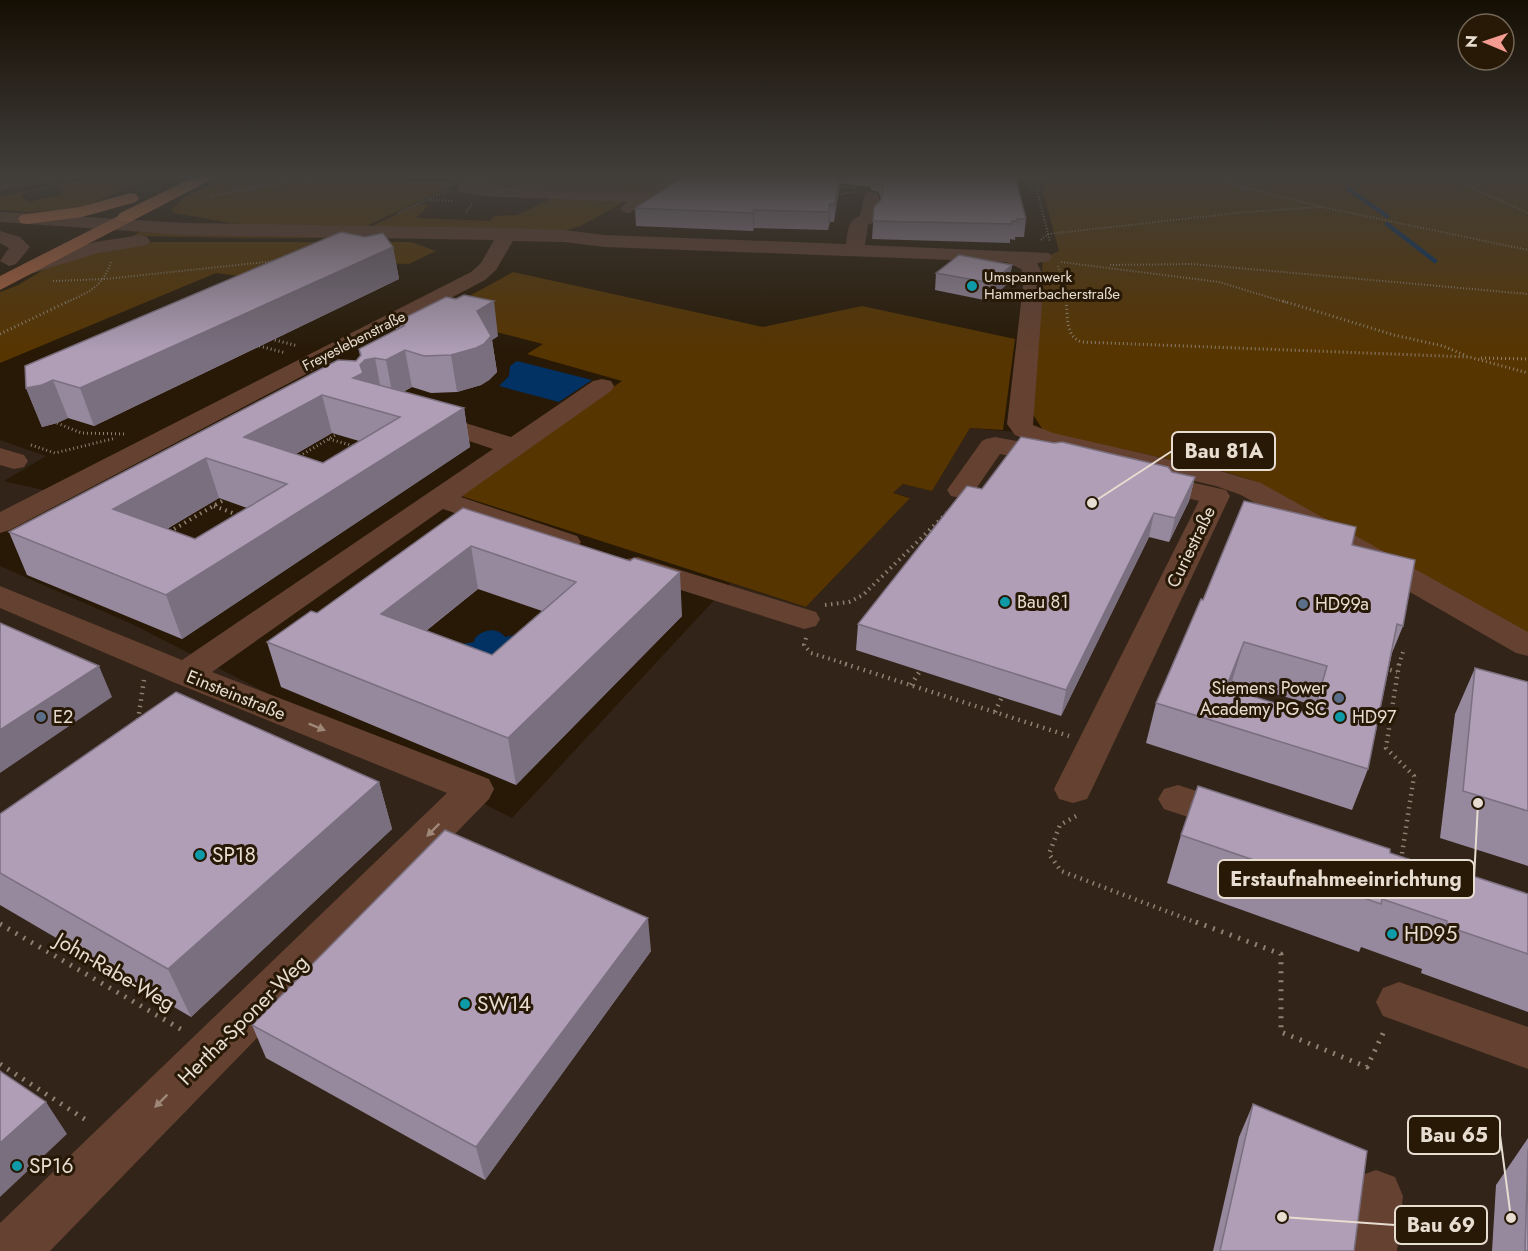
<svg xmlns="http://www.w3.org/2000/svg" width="1528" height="1251" font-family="Jost,sans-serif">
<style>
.commercial{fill:#322418}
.green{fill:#573500;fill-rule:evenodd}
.water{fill:#023163}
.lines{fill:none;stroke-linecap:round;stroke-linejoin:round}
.stream{stroke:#023163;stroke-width:4.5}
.path-far4{stroke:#8d8171;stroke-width:2;stroke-dasharray:1 2;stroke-linecap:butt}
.path-far3{stroke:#8d8171;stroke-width:3;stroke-dasharray:1 3;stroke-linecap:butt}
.path-far2{stroke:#8d8171;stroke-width:4;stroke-dasharray:1.5 4.5;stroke-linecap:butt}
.path-far1{stroke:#8d8171;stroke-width:4.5;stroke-dasharray:1.5 5;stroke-linecap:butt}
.path{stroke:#8d8171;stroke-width:5;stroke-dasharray:2 7;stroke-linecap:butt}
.minor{fill:#644130;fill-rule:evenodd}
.major{fill:#ac623f;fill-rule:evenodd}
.highway{fill:#c87044;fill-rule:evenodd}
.wall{fill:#96889d;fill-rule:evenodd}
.shaded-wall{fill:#7a6f7f}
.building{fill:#af9eb6;stroke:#7a6f7f;stroke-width:1.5;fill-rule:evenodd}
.oneway{fill:#9f8778}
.culture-dot{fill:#0f9aa8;stroke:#271906;stroke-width:2}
.service-dot{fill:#5c6f8a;stroke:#271906;stroke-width:2}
.labels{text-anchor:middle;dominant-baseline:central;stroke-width:6;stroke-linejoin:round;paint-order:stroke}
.far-poi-label{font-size:15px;fill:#e7ddd1;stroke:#271906;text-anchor:start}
.far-street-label{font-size:15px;fill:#e7ddd1;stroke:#271906}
.street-label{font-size:18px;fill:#e7ddd1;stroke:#271906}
.poi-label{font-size:18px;fill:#e7ddd1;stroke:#271906;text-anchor:start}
.near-poi-label{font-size:21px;fill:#e7ddd1;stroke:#271906;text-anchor:start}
.near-street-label{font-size:21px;fill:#e7ddd1;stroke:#271906}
.leader{fill:none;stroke:#e7ddd1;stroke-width:2}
.callout-dot{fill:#e7ddd1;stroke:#271906;stroke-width:2}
.callout{fill:#271906;stroke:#e7ddd1;stroke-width:2}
.callout-label{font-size:20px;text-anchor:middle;font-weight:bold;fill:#e7ddd1}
</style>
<rect width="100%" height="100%" fill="#271906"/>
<g class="commercial">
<polygon points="970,428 1055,435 1216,469 1251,480 1528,636 1528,1251 0,1251 0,566 130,623 512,818 730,583 806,607 909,497 893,493 903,484 932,490"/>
<polygon points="0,440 46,456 4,481 48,491 0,524"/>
</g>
<g class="green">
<polygon points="19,176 78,176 0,191 0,182"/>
<path d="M103 176H156L72 212 62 210 31 212 0 210V196ZM55 186 64 194 29 202 20 194Z"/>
<polygon points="230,176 365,176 362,180 459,183 362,228 274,227 231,223 174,213 172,209 185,197"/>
<polygon points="494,176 671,176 640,194 512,190 514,186 501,186 498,190 476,185"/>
<polygon points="1014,176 1528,176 1528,636 1251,480 1216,469 1055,435 1043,430 1032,413 1043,258 1059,251 1043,192 1045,180"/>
<polygon points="555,197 626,201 581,226 564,231 370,227 419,204 429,205 416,218 490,221 494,216 517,215"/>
<polygon points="139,232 249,236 485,238 245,238 133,236"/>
<polygon points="138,242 411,242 436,251 409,264 348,262 299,284 216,273 0,363 0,292 18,285 58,261"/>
<polygon points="513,272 763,327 862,306 1015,339 1003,430 970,428 932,491 903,484 893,493 910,498 806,607 458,495 622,381 527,354 543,344 433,316"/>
</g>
<g class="water">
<polygon points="517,361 592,380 559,402 499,386 509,376 510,366"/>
<path d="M545 629 496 673 433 649 474 642 475 638C484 629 497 627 505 637Z"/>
</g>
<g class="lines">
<g class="stream">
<polyline points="1348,189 1387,216"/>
<polyline points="1387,224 1435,261"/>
</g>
<g class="path-far4">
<polyline points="1042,176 1037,190 1050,242"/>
<polyline points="1198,176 1327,208 1528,250"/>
<polyline points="1445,176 1528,213"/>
<polyline points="416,179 419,176"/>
<polyline points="1011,180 1039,181"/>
<polyline points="1025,180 1030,187 1037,188"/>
<polyline points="306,181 370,176"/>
<polyline points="834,187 856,187"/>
<polyline points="0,188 35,176"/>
<polyline points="835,195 854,192"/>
<polyline points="210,196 322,176"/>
<polyline points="430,200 453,201"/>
<polyline points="466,212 472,204"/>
<polyline points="398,213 449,190"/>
<polyline points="1041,240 1048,234 1246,212 1321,207"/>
<polyline points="1061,262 1219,282 1288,303"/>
<polyline points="1110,265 1193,264 1528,294"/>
<polyline points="1058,266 1064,282 1066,303"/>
<polyline points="53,281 105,279 275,261"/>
<path d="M65 303C89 292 102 288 111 262"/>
</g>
<g class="path-far3">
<path d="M1066 301C1068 316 1065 337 1082 342L1469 357 1528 373"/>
<polyline points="1283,301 1394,335 1443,346 1467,356"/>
<polyline points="0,334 69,301"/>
<polyline points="271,339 298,346"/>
<polyline points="259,346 286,353"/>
<polyline points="1481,358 1528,359"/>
<polyline points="57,423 81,433 125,434"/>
<polyline points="329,439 354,446"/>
<polyline points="31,445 55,453 116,438"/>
<polyline points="296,458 339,433"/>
</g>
<g class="path-far2">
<polyline points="214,506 241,516"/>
<polyline points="169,532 227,498"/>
<polyline points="825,605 849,602 863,595 949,511"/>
<polyline points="806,638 804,645 811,653 850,665"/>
<polyline points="1399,665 1403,652"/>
</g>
<g class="path-far1">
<polyline points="845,664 1069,736"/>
<polyline points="1399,664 1386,748 1414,776 1401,860"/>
<polyline points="1384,668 1397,672"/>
<polyline points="911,685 920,671"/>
<polyline points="995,712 1002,697"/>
<polyline points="138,720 144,680"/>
<polyline points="1076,816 1060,825 1049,854 1061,871 1200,924"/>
</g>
<g class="path">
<polyline points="1196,922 1281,954 1281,1032 1367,1067 1386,1027"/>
<polyline points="0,924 184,1031"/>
<polyline points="0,1064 89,1122"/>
</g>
<g class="minor">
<polygon points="472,176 494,176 481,186 645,192 672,176 693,176 629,213 623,212 620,208 627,202 481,196 460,192 457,188 463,180"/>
<path d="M871 192 877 193C883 204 880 221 868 225L865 245 1049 253 1052 257 1049 261 1037 263 1044 277 1033 425 1053 433 1224 472 1261 483 1528 632V656L1516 653 1241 495 1216 486 1061 450 1064 456 1060 462 1051 464 1000 454 971 496 961 498 951 496 947 490 982 441 986 439 995 437 1043 446 1015 435 1007 424 1024 277 1021 269 1006 262 605 247 564 242 513 241 496 270 485 280 10 530 0 533V512L471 272 481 263 494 240 186 235 0 222V212L186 223 507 228 564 230 605 235 846 244C848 232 847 220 860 216L865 193Z"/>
<polygon points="0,231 20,237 30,247 16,264 9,266 0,261 9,248 0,243"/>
<polygon points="140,235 147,237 150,241 147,245 98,253 30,274 23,272 20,268 23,264 95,242"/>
<polygon points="602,379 611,381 614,386 611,391 461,497 577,536 581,542 577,548 566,551 555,548 443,509 212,672 489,779 494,789 489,799 50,1251 0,1251 0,1223 447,793 173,682 0,608 0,586 182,660 493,449 415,423 411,418 415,413 424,410 433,413 511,437 593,381"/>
<polygon points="0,448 24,455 28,461 24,467 14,469 0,465"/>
<polygon points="1177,479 1226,490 1230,496 1092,789 1087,799 1073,803 1059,799 1054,789 1199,501 1167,493 1163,487 1167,481"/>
<polygon points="638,557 816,612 820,619 816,626 804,629 627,573 623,566 627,559"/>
<polygon points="1178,785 1247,807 1253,817 1247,827 1233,832 1164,809 1158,799 1164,789"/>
<polygon points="1399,982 1528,1027 1528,1069 1383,1016 1376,1002 1383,988"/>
<polygon points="1376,1170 1395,1177 1403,1196 1397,1251 1341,1251 1349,1196 1357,1177"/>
</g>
<polygon class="major" points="126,212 132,213 135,217 132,221 0,290 0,276"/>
<g class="highway">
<polygon points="196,176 218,176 132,221 120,221 117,217 120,213"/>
<polygon points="130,193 136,194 139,198 136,202 82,217 27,224 21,223 18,219 21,215 27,214 80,207"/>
</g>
</g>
<g class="wall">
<polygon points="685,176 1015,176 1026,219 1024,237 1015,237 1015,240 1010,239 1010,243 872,239 874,207 881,200 879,192 871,190 871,187 840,183 834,222 830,222 828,230 754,228 753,231 636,226 635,208"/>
<polygon points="393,247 399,279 94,426 68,418 57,423 42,427 26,388"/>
<polygon points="1012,265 1009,282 989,301 935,290 936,273"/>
<path d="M394 323 498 336 492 340 497 372 489 380 481 385 457 392 431 393 412 387 403 392 464 408 470 447 182 639 27 575 9 532 356 361 360 356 359 349 396 330ZM332 433 359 441 323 463 296 454ZM219 498 247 508 195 539 167 529Z"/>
<polygon points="1172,472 1195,477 1189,501 1169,542 1149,537 1061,716 856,650 858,624 982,489"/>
<path d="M463 508 630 561 682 616 516 785 281 687 267 642 317 613ZM478 589 542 611 492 655 426 631Z"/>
<path d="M1352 545 1403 626 1392 653 1368 769 1352 810 1146 743 1156 703 1203 600ZM1232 681 1313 705 1310 714 1229 689Z"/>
<polygon points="1475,668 1528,682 1528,866 1440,838 1455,714"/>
<polygon points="379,782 392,829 191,1017 0,905 0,814"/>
<polygon points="1181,835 1390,853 1450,872 1451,869 1528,894 1528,1012 1421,973 1422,969 1361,947 1359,952 1167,883"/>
<polygon points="651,951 485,1180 266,1058 252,1025"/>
<polygon points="1253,1104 1354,1251 1213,1251 1239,1137"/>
<polygon points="1528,1138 1528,1251 1492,1251 1496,1185"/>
</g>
<g class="shaded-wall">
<polygon points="839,176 840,176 840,183 834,222 835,204"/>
<polygon points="830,204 830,222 828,230 829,212"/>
<polygon points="754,210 754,228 753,231 753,213"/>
<polygon points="393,247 399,279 94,426 80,388"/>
<polygon points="1012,265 1009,282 989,301 991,283"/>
<polygon points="494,301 498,336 492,340 497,372 489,380 481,385 457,392 451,355 477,311"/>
<polygon points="405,350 412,387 393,397 386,360"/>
<polygon points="375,358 382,395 353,378 360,365 365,360"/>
<polygon points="53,380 68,418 57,423 42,427 26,388"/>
<polygon points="322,395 332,433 259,475 244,437"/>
<polygon points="464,408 470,447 182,639 166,595"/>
<polygon points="206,458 219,498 128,551 113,509"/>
<polygon points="1195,477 1189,501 1169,542 1175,518"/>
<polygon points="1154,513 1149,537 1061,716 1066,690"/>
<polygon points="471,546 478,589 391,658 381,614"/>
<polygon points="680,572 682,616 516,785 508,738"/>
<polygon points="1244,642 1232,681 1217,722 1226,688"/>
<polygon points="99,666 112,697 0,773 0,730"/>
<polygon points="379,782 392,829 191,1017 168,969"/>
<polygon points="648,918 651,951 485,1180 476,1147"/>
<polygon points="46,1102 67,1134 0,1197 0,1143"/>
</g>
<g class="building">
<polygon points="685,176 839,176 835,204 830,204 829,212 754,210 753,213 635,208"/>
<polygon points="880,176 1015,176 1026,219 1017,219 1017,221 1012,221 1012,224 873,221 874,207 881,200 883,190"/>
<polygon points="341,232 365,237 383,233 393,247 80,388 53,380 42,385 26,388 25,366"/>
<polygon points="959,255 1012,265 991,283 936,273"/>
<path d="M464 295 494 301 477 311 491 336 484 344 476 348 451 355 424 356 405 350 386 360 375 358 365 360 360 365 363 373 353 378 464 408 166 595 9 532 338 360 356 361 361 355 359 349 404 326 394 323 446 297 456 299ZM322 395 400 417 323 463 244 437ZM206 458 287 484 195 539 113 509Z"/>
<polygon points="1021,437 1054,443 1062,442 1112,454 1168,467 1172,472 1195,477 1175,518 1154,513 1066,690 858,624 967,486 982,489"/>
<path d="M1244 501 1356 527 1352 545 1415 560 1403 626 1397 624 1368 769 1156 703 1201 599 1203 600ZM1244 642 1327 666 1313 715 1226 688Z"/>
<path d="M463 508 630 561 634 558 680 572 508 738 267 642 311 611 317 613ZM471 546 576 582 492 655 381 614Z"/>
<polygon points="0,623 99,666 0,730"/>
<polygon points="1475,668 1528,682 1528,811 1463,791"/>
<polygon points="176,692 379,782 168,969 0,873 0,814"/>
<polygon points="1198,786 1390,849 1390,853 1451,873 1451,869 1528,894 1528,954 1446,926 1447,921 1382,899 1381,904 1181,835"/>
<polygon points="445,830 648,918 476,1147 252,1025"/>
<polygon points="0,1071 46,1102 0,1143"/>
<polygon points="1253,1104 1367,1151 1354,1251 1220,1251"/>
<polygon points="1528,1149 1528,1251 1525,1251"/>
</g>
<defs><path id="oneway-solid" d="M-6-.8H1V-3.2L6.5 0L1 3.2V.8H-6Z" transform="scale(1.5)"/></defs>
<g class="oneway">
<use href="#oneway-solid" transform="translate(317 727) rotate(22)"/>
<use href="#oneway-solid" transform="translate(433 830) rotate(135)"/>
<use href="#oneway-solid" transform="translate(161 1101) rotate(135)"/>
</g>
<linearGradient id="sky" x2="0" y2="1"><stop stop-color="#150e03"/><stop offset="0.5" stop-color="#413e3b"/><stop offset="1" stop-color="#413e3b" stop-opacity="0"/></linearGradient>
<rect width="1528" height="352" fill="url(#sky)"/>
<g class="culture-dot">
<circle cx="972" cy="286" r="6"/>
<circle cx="1005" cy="602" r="6"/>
<circle cx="1340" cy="717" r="6"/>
<circle cx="200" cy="855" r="6"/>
<circle cx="1392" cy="934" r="6"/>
<circle cx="465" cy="1004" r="6"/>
<circle cx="17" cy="1166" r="6"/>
</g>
<g class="service-dot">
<circle cx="1303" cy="604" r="6"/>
<circle cx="1339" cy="698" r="6"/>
<circle cx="41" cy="717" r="6"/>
</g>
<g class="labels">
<g class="far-poi-label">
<text x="984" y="277">Umspannwerk<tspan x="984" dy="17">Hammerbacherstraße</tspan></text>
</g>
<g class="far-street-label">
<text transform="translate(354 341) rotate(-27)">Freyeslebenstraße</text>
</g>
<g class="street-label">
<text transform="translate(1191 547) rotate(-64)">Curiestraße</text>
<text transform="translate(236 695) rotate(22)">Einsteinstraße</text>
</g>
<g class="poi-label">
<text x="1017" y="602">Bau 81</text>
<text x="1315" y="604">HD99a</text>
<text x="1327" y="688" text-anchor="end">Siemens Power<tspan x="1327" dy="21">Academy PG SC</tspan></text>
<text x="53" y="717">E2</text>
<text x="1352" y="717">HD97</text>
</g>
<g class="near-poi-label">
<text x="212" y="855">SP18</text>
<text x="1404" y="934">HD95</text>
<text x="477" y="1004">SW14</text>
<text x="29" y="1166">SP16</text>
</g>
<g class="near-street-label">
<text transform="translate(115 972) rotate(30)">John-Rabe-Weg</text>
<text transform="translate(243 1020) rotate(-45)">Hertha-Sponer-Weg</text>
</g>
</g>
<path class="leader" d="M1092 503L1172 451M1478 803L1474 879M1511 1218L1500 1135M1282 1217L1395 1225"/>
<g class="callout-dot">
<circle cx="1092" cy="503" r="6"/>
<circle cx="1478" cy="803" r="6"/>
<circle cx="1511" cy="1218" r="6"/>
<circle cx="1282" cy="1217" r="6"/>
</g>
<g class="callout">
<rect x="1172" y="432" width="103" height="38" rx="6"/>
<rect x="1218" y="860" width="256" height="38" rx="6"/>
<rect x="1408" y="1116" width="92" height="38" rx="6"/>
<rect x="1395" y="1206" width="92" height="38" rx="6"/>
</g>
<g class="callout-label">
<text x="1224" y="458">Bau 81A</text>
<text x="1346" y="886">Erstaufnahmeeinrichtung</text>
<text x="1454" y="1142">Bau 65</text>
<text x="1441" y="1232">Bau 69</text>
</g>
<g transform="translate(1486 42) rotate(272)"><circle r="28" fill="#271906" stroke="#746757" stroke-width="1.5"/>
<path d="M0-4.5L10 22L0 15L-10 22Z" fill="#f59c92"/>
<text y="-9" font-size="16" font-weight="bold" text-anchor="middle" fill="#e7ddd1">N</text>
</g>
</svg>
